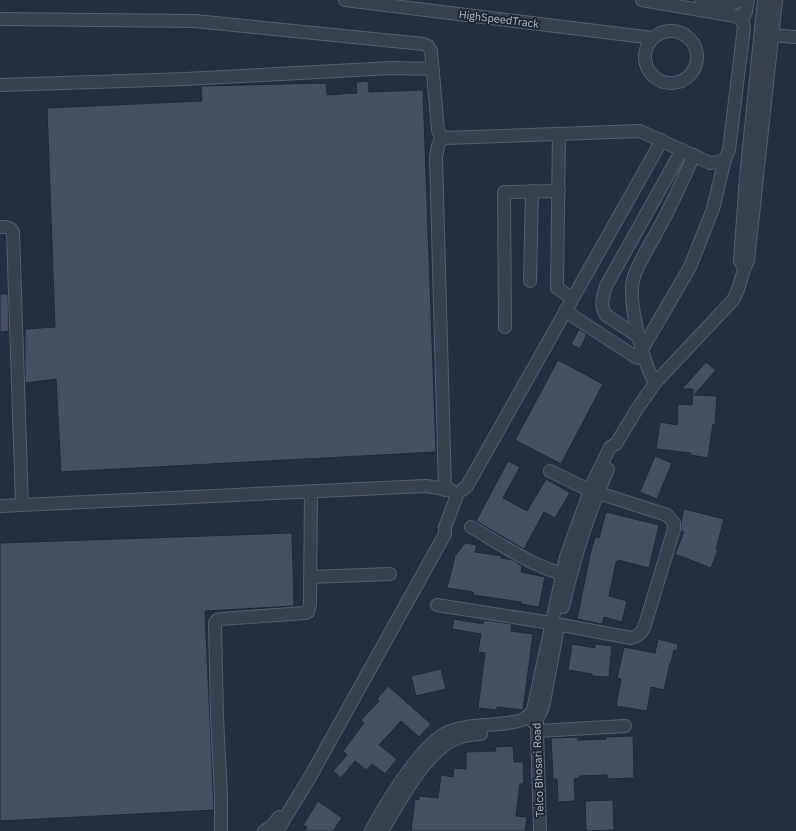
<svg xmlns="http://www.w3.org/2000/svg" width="796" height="831" font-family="'IBM Plex Sans',sans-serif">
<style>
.building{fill:#455162;stroke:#1f2835}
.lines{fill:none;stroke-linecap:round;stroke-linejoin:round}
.minor-casing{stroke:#565f6c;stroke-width:14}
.minor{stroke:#38414e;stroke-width:12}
.labels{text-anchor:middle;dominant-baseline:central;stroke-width:4;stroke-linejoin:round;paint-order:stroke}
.street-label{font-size:11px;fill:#b4bcc9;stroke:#1d2633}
</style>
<rect width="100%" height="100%" fill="#242f3e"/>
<g class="building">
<polygon points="368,81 369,92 423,90 436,452 61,472 56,379 25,383 25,329 55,327 47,108 202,101 201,86 326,83 327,95 357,93 356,82"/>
<polygon points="0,294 8,294 9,331 0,332"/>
<polygon points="579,329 587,334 580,349 571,344"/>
<polygon points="558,360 603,384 561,464 515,440"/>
<polygon points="706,362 716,370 694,395 717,396 715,425 713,424 708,458 691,455 691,453 656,449 660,422 677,425 678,404 692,405 693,389 682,389"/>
<polygon points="655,456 672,463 657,499 640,492"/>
<polygon points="508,461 520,467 503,498 527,511 546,479 570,493 555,518 544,512 524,549 476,521"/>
<polygon points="684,509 724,519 716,549 718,550 711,568 675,554 684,532 681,531 681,522"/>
<polygon points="606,512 659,525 649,568 618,560 616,562 609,596 627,601 622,622 604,617 602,624 577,619 590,555 595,537 599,538"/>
<polygon points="292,533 294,606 205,611 214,810 0,821 0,543"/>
<polygon points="465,543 477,545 475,552 502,556 501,558 513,560 522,566 521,572 545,577 539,607 521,604 521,602 473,595 473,592 447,588 455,556"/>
<polygon points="454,619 483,624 484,620 512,624 511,631 533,634 523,710 497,707 497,710 478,708 485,653 478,652 481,634 452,629"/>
<polygon points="658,639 678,644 677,651 674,650 671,663 670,663 664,690 651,687 647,711 616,706 621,679 617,678 624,647 655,653"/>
<polygon points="572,644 595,648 595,644 612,646 609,677 592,676 592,674 568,670"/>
<polygon points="441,669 446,689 416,696 411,676"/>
<polygon points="388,686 431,724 419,737 401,721 379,745 397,759 385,774 372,764 366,770 355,761 341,778 333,771 347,755 343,751 364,723 361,720 379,701 377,699"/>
<polygon points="633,736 634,778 607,779 607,775 579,776 580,778 574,779 575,801 558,802 557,779 553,779 551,738 578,737 578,740 606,739 606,737"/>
<polygon points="513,746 514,762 523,762 524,784 520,784 516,816 527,817 525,831 411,831 415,799 419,800 419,796 438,798 441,775 453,777 454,768 466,769 466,752 496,751 495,747"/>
<polygon points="613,800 614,830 586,831 585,801"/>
<polygon points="318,801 342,818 333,831 305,831 307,827 303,825"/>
</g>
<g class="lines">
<defs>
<g id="minor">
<polyline points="345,0 653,38"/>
<polyline points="701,0 729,5 741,0"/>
<polyline points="0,19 195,21 423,44 428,46 431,51 438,130 440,135 444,138 640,131 710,163 719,162 725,159 729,150 744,27 742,20 735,16 642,0"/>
<polyline points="742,20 746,12 748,0"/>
<circle cx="671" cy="57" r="26"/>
<polyline points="772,35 796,37"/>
<polyline points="0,85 186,79 392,68 433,69"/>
<polyline points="559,134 557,288 572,298"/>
<polyline points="442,137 438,146 436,157 445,490"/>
<polyline points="0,227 6,227 11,229 13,232 22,505"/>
<polyline points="744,268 740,261 746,177 764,0"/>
<polyline points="530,281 532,191"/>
<polyline points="565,311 637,358 690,267 713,209 725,159"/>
<polyline points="505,327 504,192 559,191"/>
<path d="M639 337 607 316C599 307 603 297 606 286L682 150"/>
<path d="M655 383C643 363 628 303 633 280 636 266 653 240 660 226 673 203 683 179 694 155"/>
<polyline points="462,490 467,486 662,140"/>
<polyline points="0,506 426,486 451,490"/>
<path d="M471 527C501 544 534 568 568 575"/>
<polyline points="310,577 390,574"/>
<path d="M437 605 551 623 631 638C638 636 640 634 644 628L674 529V523L667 515 589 490 550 471"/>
<path d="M563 607C574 559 588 513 608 469"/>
<polyline points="535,715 537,719 537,731 540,831"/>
<path d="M533 722C540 717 542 709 544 702L558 627"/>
<polyline points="537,731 625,726"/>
<polyline points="221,831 221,795 217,718 215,623 217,620 221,619 305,613 308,612 310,604 311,492"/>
<polyline points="264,831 273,825 279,817"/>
<polyline points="277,831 310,777 445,534 445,527 456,498"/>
<path d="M371 831C385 804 419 749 444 734 463 724 487 726 507 723 512 722 517 722 522 720 527 718 530 714 533 710L566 557 593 482 610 447 616 444 637 409 655 383 733 300C741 287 741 273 748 261L776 0"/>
<path d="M382 831C400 802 426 749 460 737 467 735 474 734 481 734"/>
</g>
</defs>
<use href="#minor" class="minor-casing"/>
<use href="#minor" class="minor"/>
</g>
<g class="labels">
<g class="street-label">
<text transform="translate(499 19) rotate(7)">HighSpeedTrack</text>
<text transform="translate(538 770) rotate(-92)">Telco Bhosari Road</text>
</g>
</g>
</svg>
